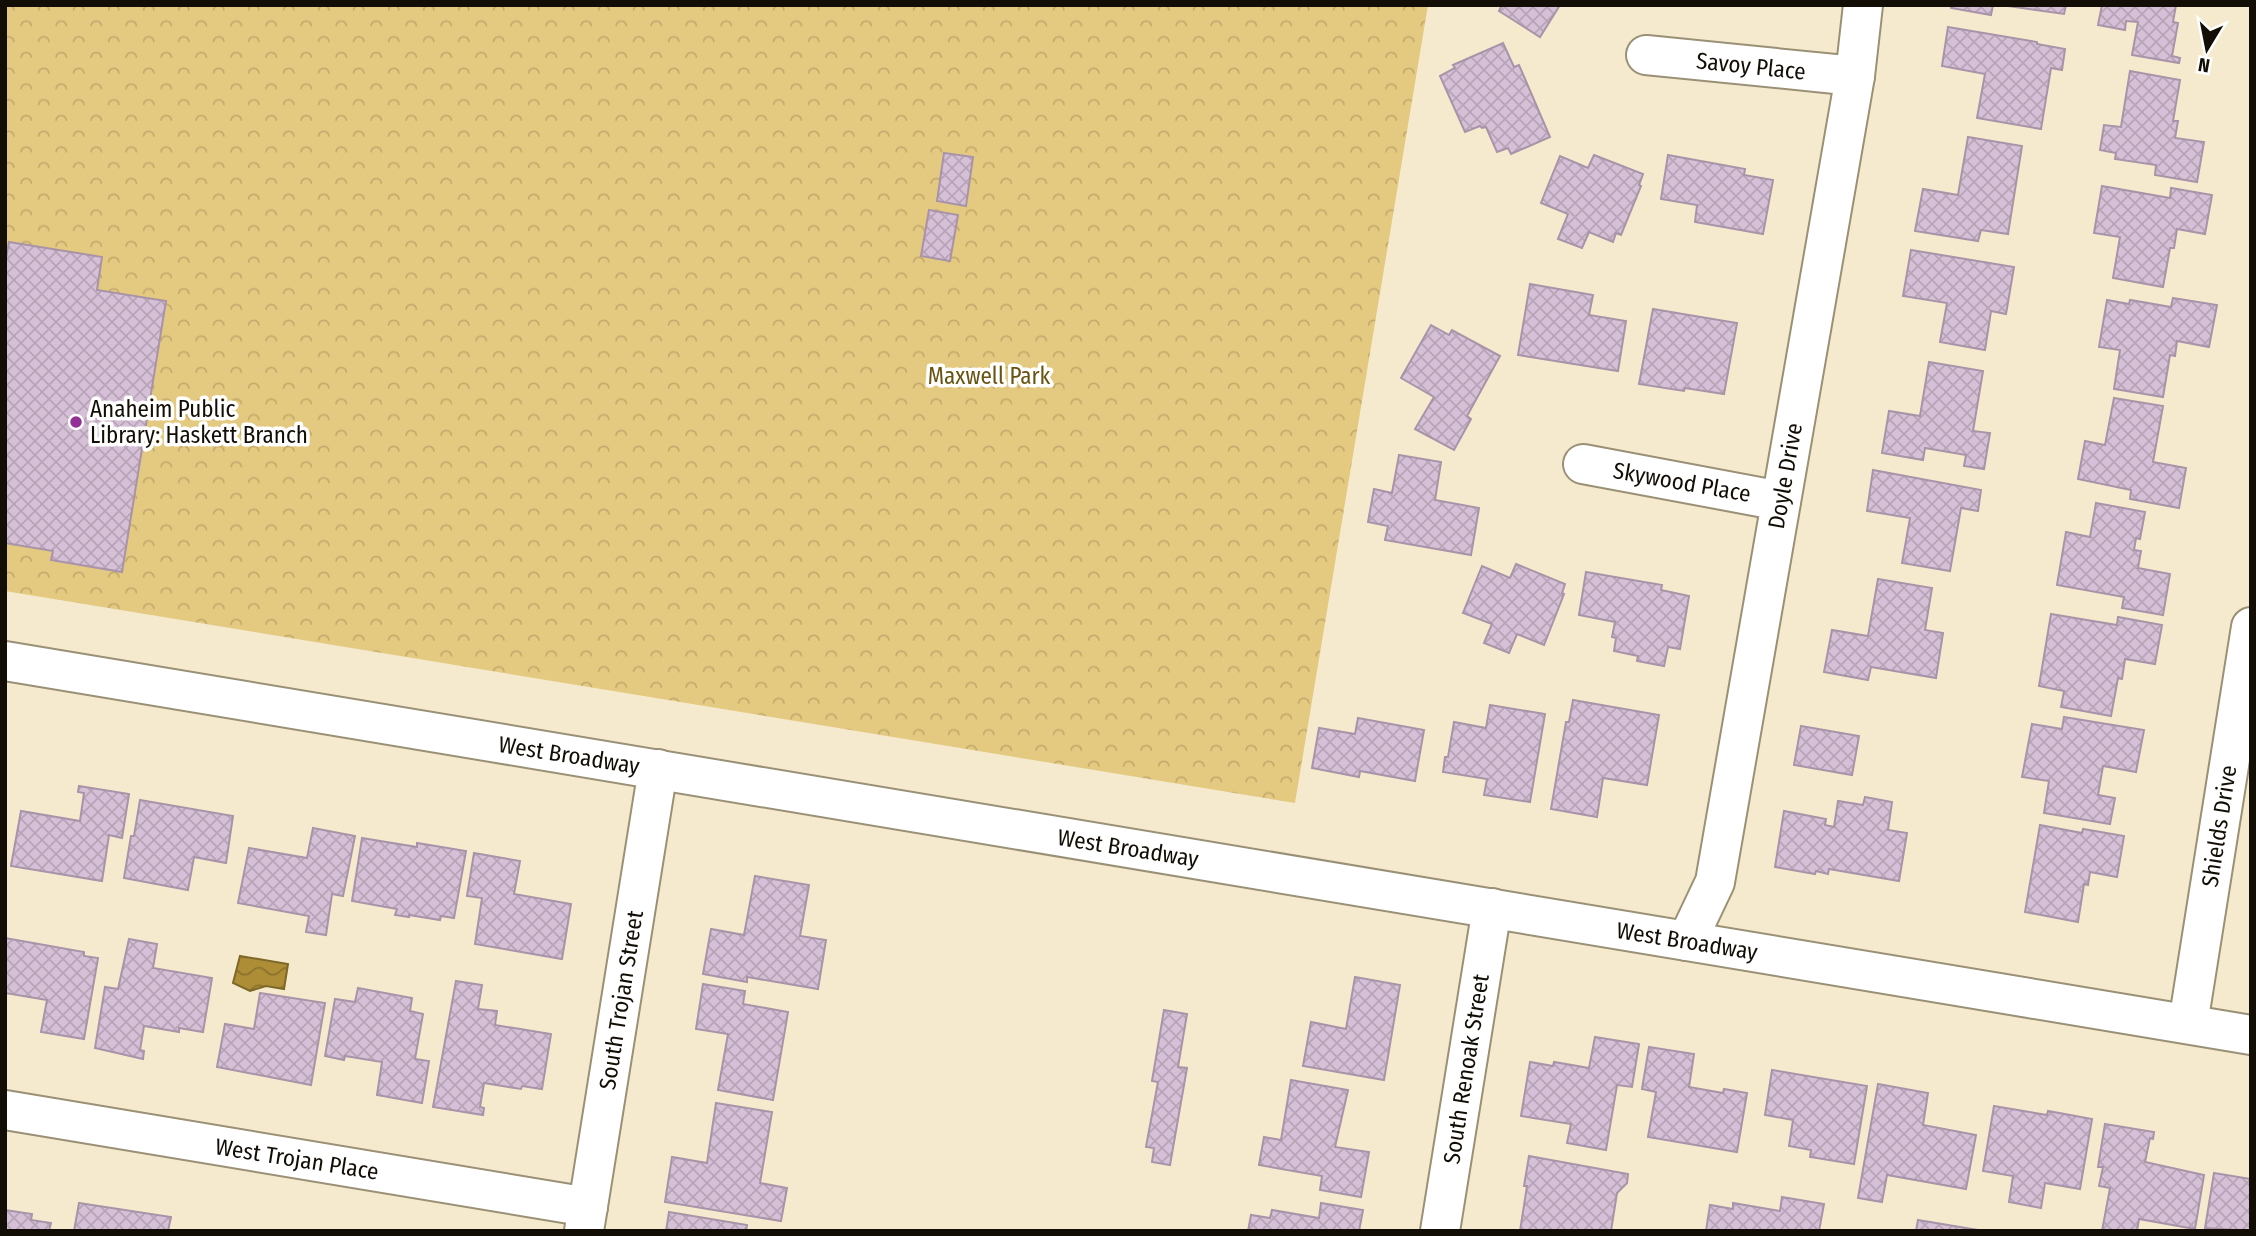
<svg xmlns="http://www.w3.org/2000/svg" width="2256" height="1236" font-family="'Fira Sans Condensed',sans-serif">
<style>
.park{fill:url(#park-crowns)}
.water{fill:url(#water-waves);stroke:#7e6827;stroke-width:2}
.building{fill:url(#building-cross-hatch);stroke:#a893a8;stroke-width:2}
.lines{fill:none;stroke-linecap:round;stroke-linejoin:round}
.minor-casing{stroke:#9a9075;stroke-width:42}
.major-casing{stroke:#9a9075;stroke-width:42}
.minor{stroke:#fff;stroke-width:38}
.major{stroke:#fff;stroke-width:38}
.poi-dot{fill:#923098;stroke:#fff;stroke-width:2.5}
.labels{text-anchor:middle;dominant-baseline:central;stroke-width:7;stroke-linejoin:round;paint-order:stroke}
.street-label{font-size:23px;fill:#120e05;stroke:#fff}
.park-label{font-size:23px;fill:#685310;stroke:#fff}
.poi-label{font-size:23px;fill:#120e05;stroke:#fff;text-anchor:start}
</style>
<defs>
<pattern id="park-crowns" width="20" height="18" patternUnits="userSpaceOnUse" patternTransform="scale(1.75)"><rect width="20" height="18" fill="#e4c980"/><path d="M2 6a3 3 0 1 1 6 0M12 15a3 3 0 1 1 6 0" fill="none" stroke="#c3ab6d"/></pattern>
<pattern id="water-waves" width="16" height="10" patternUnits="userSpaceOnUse" patternTransform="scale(1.75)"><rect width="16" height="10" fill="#ad8e36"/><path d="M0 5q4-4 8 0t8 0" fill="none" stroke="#8b722c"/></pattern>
<pattern id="building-cross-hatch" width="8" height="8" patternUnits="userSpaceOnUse" patternTransform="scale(1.75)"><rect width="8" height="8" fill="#d6c0d7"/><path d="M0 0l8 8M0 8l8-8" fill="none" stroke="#b7a4b7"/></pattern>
</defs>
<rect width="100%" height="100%" fill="#f5eace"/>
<polygon class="park" points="5,5 1428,5 1295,803 5,591"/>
<polygon class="water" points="240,956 288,964 284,989 266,986 250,991 233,983"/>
<g class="building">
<polygon points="1502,5 1560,5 1540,37 1499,11"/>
<polygon points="1951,5 1993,5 1991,15 1951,8"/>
<polygon points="2001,5 2066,5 2064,14"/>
<polygon points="2102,5 2176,5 2173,22 2178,23 2172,56 2180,58 2179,63 2132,55 2138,22 2126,21 2125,30 2098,25"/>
<polygon points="1948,27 2037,42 2037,44 2065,49 2062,70 2051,68 2041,129 1977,118 1985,74 1942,66"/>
<polygon points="1503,43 1514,67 1519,65 1550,137 1511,154 1508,148 1497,152 1486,127 1482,128 1480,126 1465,132 1440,76 1455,68 1453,65"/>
<polygon points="2130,71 2180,80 2173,121 2178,121 2175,138 2204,142 2197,182 2155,175 2156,165 2115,159 2116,153 2100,150 2104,125 2121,127"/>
<polygon points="1968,137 2022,146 2008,234 1981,230 1978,241 1915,231 1923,189 1958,195"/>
<polygon points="944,153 973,157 966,206 937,201"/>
<polygon points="1594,155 1643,174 1639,185 1641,186 1621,235 1616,233 1613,242 1589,232 1582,248 1558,239 1568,214 1541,203 1560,156 1588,168"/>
<polygon points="1668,155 1745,169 1744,175 1773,180 1763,234 1695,222 1697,205 1661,199"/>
<polygon points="2102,186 2170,198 2171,188 2212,195 2205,234 2177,229 2174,248 2170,248 2163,287 2113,278 2120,237 2094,233"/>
<polygon points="929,210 958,215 950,261 921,256"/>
<polygon points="9,242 102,257 97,290 166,301 122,572 51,560 53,551 5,543 5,264"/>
<polygon points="1911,250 2014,267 2006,314 1991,311 1985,350 1940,342 1947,303 1903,296"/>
<polygon points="1530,284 1593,295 1589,315 1626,321 1618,371 1518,355"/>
<polygon points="2173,298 2217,305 2209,347 2177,341 2175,356 2170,355 2163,397 2114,389 2120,350 2099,347 2107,300 2129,304 2130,300 2171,307"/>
<polygon points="1653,309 1737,323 1724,394 1685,388 1684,391 1639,384"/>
<polygon points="1431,325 1449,335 1452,330 1500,356 1467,416 1471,419 1454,450 1415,429 1434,397 1401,378"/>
<polygon points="1929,362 1983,371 1973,431 1990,433 1984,469 1964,466 1966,455 1925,448 1923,460 1882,453 1889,411 1920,416"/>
<polygon points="2114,398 2163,406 2153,462 2186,468 2179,508 2130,499 2131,490 2078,479 2085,441 2105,445"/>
<polygon points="1399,455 1441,462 1435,500 1479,508 1471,555 1385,540 1388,526 1368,522 1374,489 1392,493"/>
<polygon points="1873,470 1981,490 1978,511 1961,508 1950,571 1902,563 1910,518 1867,511"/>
<polygon points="2096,503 2145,512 2140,539 2136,538 2134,550 2141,551 2138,568 2170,574 2163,615 2122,608 2124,597 2057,585 2066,532 2090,537"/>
<polygon points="1516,564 1565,584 1562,593 1564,594 1544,645 1517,634 1509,653 1484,643 1492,624 1463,613 1482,566 1510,578"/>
<polygon points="1586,572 1662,585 1661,590 1689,596 1680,649 1668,647 1664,666 1637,661 1638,656 1614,651 1616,638 1612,637 1615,622 1579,615"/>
<polygon points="1878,579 1932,588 1925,630 1943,633 1936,678 1871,667 1868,680 1824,672 1832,630 1868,636"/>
<polygon points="2051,614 2117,625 2118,617 2162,625 2155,664 2125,659 2122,679 2118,678 2111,716 2061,707 2064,691 2039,686"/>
<polygon points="1573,700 1659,715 1647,785 1603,778 1597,817 1551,809 1566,722 1569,722"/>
<polygon points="1490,705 1545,714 1530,802 1484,795 1487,779 1443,772 1445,757 1448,757 1454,722 1486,728"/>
<polygon points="2064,717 2144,730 2136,772 2103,766 2098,795 2115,798 2110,824 2044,813 2049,781 2022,777 2032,724 2062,729"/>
<polygon points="1358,718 1424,730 1415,781 1360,771 1359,777 1312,768 1319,728 1355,734"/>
<polygon points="1801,726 1859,736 1852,775 1794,765"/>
<polygon points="79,786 129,794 122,838 109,835 102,881 11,866 21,811 80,821 84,793 78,792"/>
<polygon points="1865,797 1892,802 1888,830 1907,833 1899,881 1829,869 1828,874 1816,871 1815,874 1775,867 1784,811 1826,819 1825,825 1834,827 1838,801 1863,805"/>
<polygon points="140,800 233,816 226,863 194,857 188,890 124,878 131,836 134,836"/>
<polygon points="2040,825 2082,833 2083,829 2124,836 2117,877 2090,872 2088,885 2084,884 2078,922 2025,912"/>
<polygon points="313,828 355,836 343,896 332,894 326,935 306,932 309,916 238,903 249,848 307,858"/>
<polygon points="362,838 417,847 417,843 466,851 454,918 441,916 440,920 409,915 409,917 395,915 397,909 352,901"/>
<polygon points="474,853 520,861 514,894 571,904 562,959 475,944 482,898 467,896"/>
<polygon points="755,876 809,885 800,936 826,940 818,989 747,977 747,982 703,974 711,929 744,935"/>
<polygon points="5,938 84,952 84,956 98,958 84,1039 41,1032 47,1000 5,993"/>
<polygon points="129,939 157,944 153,968 212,978 203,1032 179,1028 179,1032 144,1026 140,1050 144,1051 143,1059 95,1048 105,987 118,989"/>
<polygon points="1355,977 1400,985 1384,1080 1303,1066 1311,1022 1346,1029"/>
<polygon points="456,981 482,985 478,1009 497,1011 495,1025 551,1034 542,1089 522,1086 521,1089 484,1083 480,1107 484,1108 483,1115 433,1107"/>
<polygon points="703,984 745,991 743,1004 788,1012 773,1100 718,1090 728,1034 696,1029"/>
<polygon points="358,988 412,998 410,1011 423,1014 415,1059 429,1061 422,1103 377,1095 382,1062 345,1056 344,1060 325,1056 335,999 355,1002"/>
<polygon points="260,993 325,1003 311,1085 217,1067 225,1024 254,1029"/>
<polygon points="1164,1010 1187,1014 1178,1067 1187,1068 1170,1165 1152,1162 1154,1148 1146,1147 1158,1082 1152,1081"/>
<polygon points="1595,1037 1639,1044 1632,1087 1617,1085 1606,1150 1567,1143 1571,1124 1521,1116 1530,1062 1553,1066 1554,1062 1589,1068"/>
<polygon points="1649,1047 1694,1054 1689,1087 1723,1093 1724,1089 1747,1093 1737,1152 1648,1137 1656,1092 1642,1089"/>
<polygon points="1772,1070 1867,1086 1854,1164 1810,1157 1811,1150 1789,1146 1793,1120 1765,1115"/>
<polygon points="1291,1080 1348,1090 1335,1147 1369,1152 1361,1197 1320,1190 1322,1176 1259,1165 1264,1137 1281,1140"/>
<polygon points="1878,1084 1928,1093 1923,1125 1976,1135 1966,1189 1887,1175 1882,1202 1858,1198"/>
<polygon points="716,1103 772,1112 760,1183 787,1188 781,1221 665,1202 672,1157 707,1163"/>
<polygon points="1994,1106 2047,1115 2048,1111 2092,1119 2080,1189 2045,1183 2041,1208 2009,1202 2013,1176 1983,1171"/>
<polygon points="2105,1124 2154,1132 2153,1139 2150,1138 2145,1162 2204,1175 2195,1229 2139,1219 2137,1231 2102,1231 2110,1188 2099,1186 2103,1167 2098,1167"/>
<polygon points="1529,1156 1628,1174 1627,1183 1617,1193 1611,1231 1520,1231 1527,1186 1524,1186"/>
<polygon points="2214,1173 2251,1179 2251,1231 2205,1228"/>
<polygon points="1782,1197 1824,1204 1819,1231 1706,1231 1710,1205 1733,1209 1733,1203 1780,1211"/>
<polygon points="79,1203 171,1217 168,1231 74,1231"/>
<polygon points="1321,1203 1363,1210 1359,1231 1248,1231 1251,1215 1270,1218 1272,1210 1319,1218"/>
<polygon points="5,1210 32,1214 31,1220 51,1223 49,1231 5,1231"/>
<polygon points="669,1212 747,1225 746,1231 666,1231"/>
<polygon points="1918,1220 1984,1231 1916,1231"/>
</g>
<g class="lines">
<defs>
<g id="minor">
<polyline points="1646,55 1855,76"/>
<polyline points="1583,464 1781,501"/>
<polyline points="1687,941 1715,882 1855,76 1863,5"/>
<polyline points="2188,1024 2251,627"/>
<polyline points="5,1110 588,1207"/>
<polyline points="584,1231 658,769"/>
<polyline points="1440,1231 1492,908"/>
</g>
<polyline id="major" points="5,661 2251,1035"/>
</defs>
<use href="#minor" class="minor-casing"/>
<use href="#major" class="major-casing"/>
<use href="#minor" class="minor"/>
<use href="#major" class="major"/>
</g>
<circle class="poi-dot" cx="76" cy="422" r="7"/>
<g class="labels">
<g class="street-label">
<text transform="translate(1751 66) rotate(6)">Savoy Place</text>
<text transform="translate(1785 476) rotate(-80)">Doyle Drive</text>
<text transform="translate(1682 482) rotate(10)">Skywood Place</text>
<text transform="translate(569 755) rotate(9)">West Broadway</text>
<text transform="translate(2219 826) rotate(-81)">Shields Drive</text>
<text transform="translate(1128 848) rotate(9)">West Broadway</text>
<text transform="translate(1687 941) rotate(9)">West Broadway</text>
<text transform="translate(621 1000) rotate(-81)">South Trojan Street</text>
<text transform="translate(1466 1069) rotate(-81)">South Renoak Street</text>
<text transform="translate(297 1159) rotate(9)">West Trojan Place</text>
</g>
<g class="park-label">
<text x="989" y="376">Maxwell Park</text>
</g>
<g class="poi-label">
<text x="90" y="409">Anaheim Public<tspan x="90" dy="26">Library: Haskett Branch</tspan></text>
</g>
</g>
<rect width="2256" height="1236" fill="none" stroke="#120e05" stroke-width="14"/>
<g transform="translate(2207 49) rotate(190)" stroke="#ffffff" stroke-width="5" paint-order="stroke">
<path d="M0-5L12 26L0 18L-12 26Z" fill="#120e05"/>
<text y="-10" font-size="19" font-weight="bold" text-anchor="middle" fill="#120e05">N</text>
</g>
</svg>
